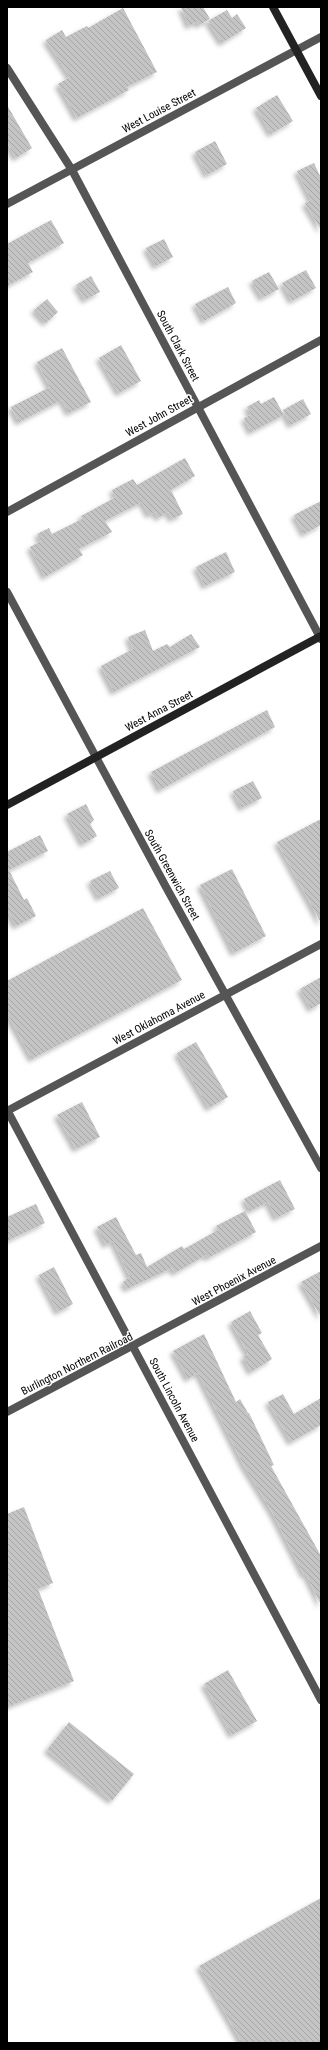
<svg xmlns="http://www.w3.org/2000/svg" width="328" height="2050" font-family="'Roboto Condensed',sans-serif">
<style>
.building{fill:url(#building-back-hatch);filter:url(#shadow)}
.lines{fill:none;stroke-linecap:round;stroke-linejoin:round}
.street{stroke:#555;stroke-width:8}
.secondary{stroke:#222;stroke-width:8}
.labels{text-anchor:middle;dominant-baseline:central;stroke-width:3;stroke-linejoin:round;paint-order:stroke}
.street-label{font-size:11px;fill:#000;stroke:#fff}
</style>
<defs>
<pattern id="building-back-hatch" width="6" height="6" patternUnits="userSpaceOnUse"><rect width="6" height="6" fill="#c4c4c4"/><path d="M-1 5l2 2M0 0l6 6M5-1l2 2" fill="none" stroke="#a7a7a7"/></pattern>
<filter id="shadow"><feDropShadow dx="-3.5" dy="3.5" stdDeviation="2" flood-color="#0004"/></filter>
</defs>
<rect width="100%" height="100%" fill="#fff"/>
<g class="building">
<polygon points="181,7 203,7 210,19 199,25 197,22 189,26"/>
<polygon points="123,8 157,72 127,87 129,90 77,118 58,84 70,77 46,40 62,30 66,37 87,26 88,28"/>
<polygon points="227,10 232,18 237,14 246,28 222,43 208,21"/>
<polygon points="277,95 293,121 271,134 256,108"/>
<polygon points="7,105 32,148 16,158 7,142"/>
<polygon points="215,141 227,164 207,175 195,152"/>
<polygon points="314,163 321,178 321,230 305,203 311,200 297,171"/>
<polygon points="51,220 64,243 28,263 33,272 7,286 7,244"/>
<polygon points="164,239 173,257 156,266 146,248"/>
<polygon points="306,270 316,288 292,301 282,283"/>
<polygon points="269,272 279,289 262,298 252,281"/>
<polygon points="91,276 100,292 85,300 76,285"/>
<polygon points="228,287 236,303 204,321 195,304"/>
<polygon points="47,299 58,312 46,323 34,310"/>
<polygon points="121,345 141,381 119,393 99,358"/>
<polygon points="62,348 91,402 69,413 62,400 19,422 11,407 50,387 37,362"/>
<polygon points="274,397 284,415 251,432 244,418 251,415 247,407 259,400 261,404"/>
<polygon points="303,399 311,414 291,425 283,410"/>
<polygon points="185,458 195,476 171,490 183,514 172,519 168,512 158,518 155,512 149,515 142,502 105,521 112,532 79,549 83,555 45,577 30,547 41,541 37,534 49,528 52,534 82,519 81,516 116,497 112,490 133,479 137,485"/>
<polygon points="321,501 321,525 304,534 294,515"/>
<polygon points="226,552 235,572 205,586 196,567"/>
<polygon points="145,630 153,651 167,644 170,647 191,634 200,647 114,692 101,666 133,649 128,637"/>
<polygon points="267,710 275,727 160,790 151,772"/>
<polygon points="253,781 262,798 242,808 233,791"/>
<polygon points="86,804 94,820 90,824 97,836 83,844 67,814"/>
<polygon points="321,819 321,923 277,842"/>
<polygon points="40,835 48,851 9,870 24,900 27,898 36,916 16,926 7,909 7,852"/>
<polygon points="232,869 266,936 234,953 200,885"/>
<polygon points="110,871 119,888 99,898 90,881"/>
<polygon points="143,908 182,980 32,1059 7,1013 7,981"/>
<polygon points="321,977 321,1003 311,1009 300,989"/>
<polygon points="196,1042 228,1097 209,1108 177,1053"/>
<polygon points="82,1102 100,1137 76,1149 57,1115"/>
<polygon points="280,1180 295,1209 276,1218 268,1202 250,1211 244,1199"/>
<polygon points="36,1204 45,1223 7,1241 7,1217"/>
<polygon points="245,1211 256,1232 208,1258 206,1255 175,1273 172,1268 127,1289 123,1282 130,1277 113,1241 106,1245 97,1227 116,1217 136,1255 141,1253 147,1267 182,1246 184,1249 218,1230 216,1226"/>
<polygon points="54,1267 73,1304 58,1312 39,1275"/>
<polygon points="321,1271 321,1317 301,1282"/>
<polygon points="250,1311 262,1333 258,1335 272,1359 251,1372 243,1357 248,1354 231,1322"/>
<polygon points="204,1334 236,1402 240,1399 248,1413 249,1413 274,1465 271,1466 321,1556 321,1605 306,1574 304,1575 272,1512 243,1464 198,1373 188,1379 173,1351"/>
<polygon points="283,1394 294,1414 321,1398 321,1425 291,1442 268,1402"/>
<polygon points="24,1507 53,1583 38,1589 74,1681 7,1707 7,1514"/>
<polygon points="228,1670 257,1721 232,1735 204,1684"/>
<polygon points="69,1722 134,1774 112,1801 47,1750"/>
<polygon points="321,1898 321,2043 242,2043 199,1966"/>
</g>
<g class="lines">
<g class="street">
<polyline points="7,68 72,170 321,639"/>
<polyline points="7,204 321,37"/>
<polyline points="7,512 321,340"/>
<polyline points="7,592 166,887 321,1168"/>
<polyline points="7,1110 321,1700"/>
<polyline points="7,1111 321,944"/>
<polyline points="7,1412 321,1246"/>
</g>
<g class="secondary">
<polyline points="273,7 321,96"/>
<polyline points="7,805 321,636"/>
</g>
</g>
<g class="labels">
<g class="street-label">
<text transform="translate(159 111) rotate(-28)">West Louise Street</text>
<text transform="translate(178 346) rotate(62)">South Clark Street</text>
<text transform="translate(159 416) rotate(-29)">West John Street</text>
<text transform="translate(159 711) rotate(-28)">West Anna Street</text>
<text transform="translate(172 875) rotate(61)">South Greenwich Street</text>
<text transform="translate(159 1018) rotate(-28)">West Oklahoma Avenue</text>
<text transform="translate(234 1281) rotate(-28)">West Phoenix Avenue</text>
<text transform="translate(77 1364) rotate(-27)">Burlington Northern Railroad</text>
<text transform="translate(174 1400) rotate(62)">South Lincoln Avenue</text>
</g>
</g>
<rect width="328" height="2050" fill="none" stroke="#000000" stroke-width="16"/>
</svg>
